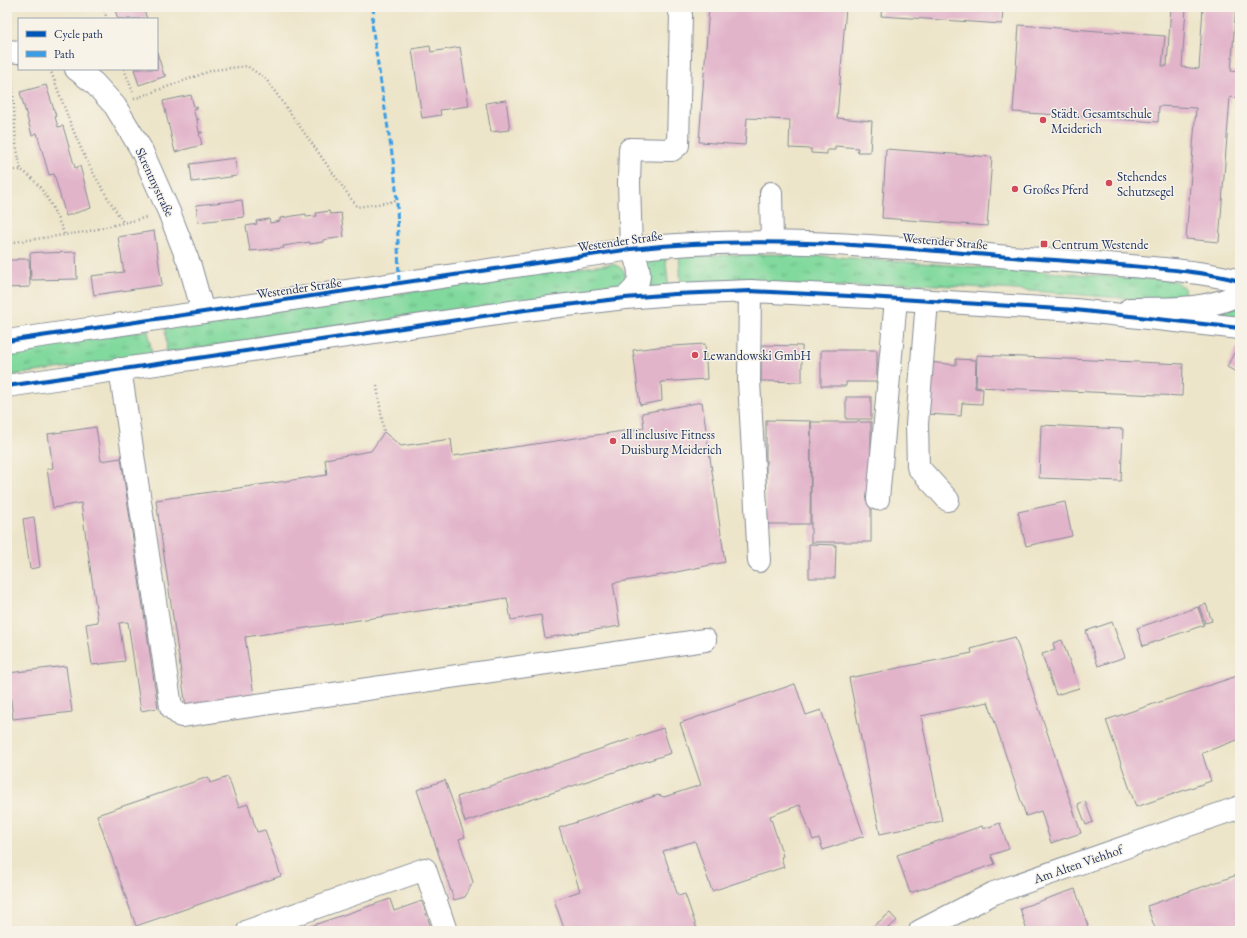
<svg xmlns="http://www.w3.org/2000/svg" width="1247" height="938" font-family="'EB Garamond',serif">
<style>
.grass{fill:url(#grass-tufts);stroke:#4e847e}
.building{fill:#e2b4ca}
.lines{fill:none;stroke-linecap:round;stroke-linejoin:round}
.minor-casing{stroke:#848a94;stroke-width:24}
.major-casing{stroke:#848a94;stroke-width:24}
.path{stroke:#848a94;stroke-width:2.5;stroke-dasharray:1 3;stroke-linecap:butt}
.minor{stroke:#fff;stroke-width:22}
.major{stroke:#fff;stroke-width:22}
.quiet{stroke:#3b9de6;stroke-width:3;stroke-dasharray:6 3;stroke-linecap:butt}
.cycleway-casing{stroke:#f7f3e8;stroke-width:6}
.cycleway{stroke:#0057b8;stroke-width:4}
.poi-dot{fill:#d1495b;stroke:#f7f3e8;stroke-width:1.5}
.labels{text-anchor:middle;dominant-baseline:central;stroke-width:3;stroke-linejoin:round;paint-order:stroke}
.poi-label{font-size:13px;fill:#1b2f5e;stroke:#f7f3e8;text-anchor:start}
.street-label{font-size:13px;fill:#1b2f5e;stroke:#f7f3e8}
</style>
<defs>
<pattern id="grass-tufts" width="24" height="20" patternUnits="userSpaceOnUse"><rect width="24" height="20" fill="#81d99d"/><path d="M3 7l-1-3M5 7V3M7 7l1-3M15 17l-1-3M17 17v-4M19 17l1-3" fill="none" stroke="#69b083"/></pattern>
</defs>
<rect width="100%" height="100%" fill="#f7f3e8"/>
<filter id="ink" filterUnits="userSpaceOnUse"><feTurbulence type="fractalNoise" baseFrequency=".025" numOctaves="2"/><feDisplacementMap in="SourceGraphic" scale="8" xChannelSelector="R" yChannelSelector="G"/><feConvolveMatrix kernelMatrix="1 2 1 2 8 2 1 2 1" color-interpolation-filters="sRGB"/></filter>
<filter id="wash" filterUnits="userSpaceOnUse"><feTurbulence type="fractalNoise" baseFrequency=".012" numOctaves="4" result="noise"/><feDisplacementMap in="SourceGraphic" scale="16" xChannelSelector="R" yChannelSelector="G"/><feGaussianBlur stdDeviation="0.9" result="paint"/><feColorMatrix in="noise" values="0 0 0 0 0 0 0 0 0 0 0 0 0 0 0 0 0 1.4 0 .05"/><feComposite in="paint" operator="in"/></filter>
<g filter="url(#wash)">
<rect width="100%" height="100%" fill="#ede5c9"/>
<g class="grass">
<path d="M679 252H685L693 256 751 254 809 255 1175 281C1183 285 1188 290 1182 299L1170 302 1032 291 905 283 868 286 681 289Z"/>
<polygon points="665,253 669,290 645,292 644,257"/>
<path d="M612 264C628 268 630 282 615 290L167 352 165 328 525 275Z"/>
<polygon points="1240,305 1240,320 1219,317 1219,313"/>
<polygon points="148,330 152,355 7,376 7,351"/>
</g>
<g id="blocks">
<g class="building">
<polygon points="114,7 143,7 147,19 118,19"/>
<polygon points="709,7 846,7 837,118 872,121 870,152 857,152 858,148 835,146 835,150 827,150 827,154 811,153 811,149 789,148 790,120 747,118 745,145 699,142"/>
<polygon points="882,7 1003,7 1002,24 881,16"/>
<polygon points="1171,7 1186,7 1182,67 1199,69 1203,7 1236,7 1231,71 1240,72 1238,98 1230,97 1219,242 1186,239 1196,108 1159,106 1158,122 1013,112 1019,25 1165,36 1162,66 1167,66"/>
<polygon points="430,46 431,52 460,47 469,106 440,110 441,115 422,118 412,49"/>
<polygon points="157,52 164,75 166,75 166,76 139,85 134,69 157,69"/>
<polygon points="46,85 56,116 55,117 58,127 63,126 75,168 80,166 83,177 91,208 66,216 54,174 49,175 37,133 32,135 20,92"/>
<polygon points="191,95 194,107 197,107 198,108 193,109 196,119 199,119 197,120 199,132 202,132 202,133 199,133 202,145 175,152 163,101"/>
<polygon points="506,100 510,130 491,132 486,103"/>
<polygon points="886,149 992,157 987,226 882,218"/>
<polygon points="235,158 237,176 192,182 190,164"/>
<polygon points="242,200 244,217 198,222 196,205"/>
<polygon points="329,211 330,214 341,213 344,237 323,240 323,242 310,244 310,242 283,246 284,248 250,251 246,226 257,224 256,221 269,219 270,223 280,221 280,218 306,214 306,217 317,216 316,213"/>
<polygon points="154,231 162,285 94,295 91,276 124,272 118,237"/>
<polygon points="42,252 42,253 76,252 77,279 31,280 30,253"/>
<polygon points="17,259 29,259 30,287 7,288 7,260 17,260"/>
<polygon points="705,344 707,379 661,382 662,401 640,405 633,350 658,347"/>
<polygon points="761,345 802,346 802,382 761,381"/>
<polygon points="1238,345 1240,346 1240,374 1227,367"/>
<polygon points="821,350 877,350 877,382 846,382 846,386 821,386"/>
<polygon points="977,355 1183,364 1182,396 976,387"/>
<polygon points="956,359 976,360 975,388 983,389 982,404 962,403 961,416 926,414 929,362 956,365"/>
<rect x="846" y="397" width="25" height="22"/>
<polygon points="702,402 725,562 667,574 613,583 620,626 545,638 541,615 511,620 507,598 245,637 254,695 186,707 156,500 327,475 325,459 371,451 384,432 401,446 451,439 453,456 644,428 642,413"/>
<polygon points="766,420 811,421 810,524 766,524"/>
<rect x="811" y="422" width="60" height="120"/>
<polygon points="1041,425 1123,429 1121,481 1039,478"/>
<polygon points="96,427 101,461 121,458 158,708 141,711 128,622 119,623 125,661 92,665 86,624 98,622 81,503 53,508 47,469 53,468 48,434"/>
<polygon points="1065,502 1072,536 1026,546 1018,512"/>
<polygon points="34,517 40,567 30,569 23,519"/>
<polygon points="809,544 836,545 835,578 809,578"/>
<polygon points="1206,604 1212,621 1205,623 1199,606"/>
<polygon points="1198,607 1204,625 1143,646 1137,628"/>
<polygon points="1112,622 1125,657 1098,666 1086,631"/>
<polygon points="1015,637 1081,833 1051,843 1041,811 1026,816 988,702 921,716 942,821 880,834 849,678 972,653 971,649"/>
<polygon points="1062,640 1079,688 1056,695 1042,654 1055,650 1053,643"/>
<polygon points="66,666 72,712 13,719 8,673"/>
<polygon points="1240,675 1240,739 1202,753 1211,781 1136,807 1106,720"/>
<polygon points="795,684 806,715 821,710 864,836 823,850 819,838 813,840 800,805 770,816 783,856 781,857 784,867 712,891 695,841 663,851 678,896 685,894 697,929 691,931 565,931 554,900 580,891 559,828 658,795 664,797 701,785 680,723"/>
<polygon points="663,728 671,753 465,822 457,797"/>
<polygon points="208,777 210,783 228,777 239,807 248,804 257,832 265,830 281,876 136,926 97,815"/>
<polygon points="445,780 465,837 459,839 473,882 465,897 454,900 417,790"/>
<polygon points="1085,801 1093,822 1086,825 1078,804"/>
<polygon points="1000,823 1009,849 991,855 995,864 910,893 897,855 982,826 983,829"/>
<polygon points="1240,874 1240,931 1156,931 1147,906"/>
<polygon points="1075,889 1088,926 1075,931 1027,931 1020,908"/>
<polygon points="390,899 394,911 422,901 432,931 296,931"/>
<polygon points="890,913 897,921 884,931 867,931"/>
</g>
</g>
</g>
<g filter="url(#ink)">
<use href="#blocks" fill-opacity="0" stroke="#848a94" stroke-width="1"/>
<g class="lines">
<defs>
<g id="minor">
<polyline points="7,51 19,52"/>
<polyline points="76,69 94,83 115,106 141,149 169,212 190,266 203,312"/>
<polyline points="771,193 772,242"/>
<polyline points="631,249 629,183 630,149 672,150 678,145 681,15 678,7"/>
<polyline points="750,291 749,381 759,561"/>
<polyline points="927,301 917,424 918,467 948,500"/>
<path d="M1130 309C1166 308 1207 311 1240 294"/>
<polyline points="120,369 171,707 181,716 705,640"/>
<polyline points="878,499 896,299"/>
<polyline points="248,931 425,869 446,931"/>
<polyline points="920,931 994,893 1240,807"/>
</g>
<g id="major">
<path d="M625 298C629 294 634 290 636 286 643 273 636 260 631 249"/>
<path d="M7 341 631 249C762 234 893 247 1023 258 1059 260 1095 263 1131 266 1167 269 1204 272 1240 281"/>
<polyline points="7,386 525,310 625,298 675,294 750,291 868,297 1075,310 1240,328"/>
</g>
</defs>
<use href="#minor" class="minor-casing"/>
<use href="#major" class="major-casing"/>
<g class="path">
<polyline points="103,7 107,19"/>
<polyline points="628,12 631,7"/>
<path d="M50 69C61 98 71 127 84 155 96 179 109 200 123 222"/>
<polyline points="124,69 133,92"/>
<path d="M12 72 16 144 21 170C44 184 54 211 65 235"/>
<polyline points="134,99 213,70 247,66 266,79 357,207 397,201"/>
<polyline points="7,171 21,170"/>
<polyline points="7,243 85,232 148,217"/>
<polyline points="377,386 384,432"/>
</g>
<use href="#minor" class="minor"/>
<use href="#major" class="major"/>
<g class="quiet">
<polyline points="374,7 372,23 374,39 394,167 397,201 399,283"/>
<polyline points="521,7 522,7"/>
</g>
<defs>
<g id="cycleway">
<path d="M7 341 631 249C762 234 893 247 1023 258 1059 260 1095 263 1131 266 1167 269 1204 272 1240 281"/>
<polyline points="7,386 525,310 625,298 675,294 750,291 868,297 1075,310 1240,328"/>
</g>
</defs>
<use href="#cycleway" class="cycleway-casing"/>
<use href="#cycleway" class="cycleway"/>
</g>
</g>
<g class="poi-dot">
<circle cx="1043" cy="120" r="4"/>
<circle cx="1109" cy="183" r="4"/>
<circle cx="1015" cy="189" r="4"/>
<rect x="1040" y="240" width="8" height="8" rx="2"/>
<circle cx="695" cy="355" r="4"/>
<circle cx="613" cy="441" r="4"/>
</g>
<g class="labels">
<g class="poi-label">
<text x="1051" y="113">Städt. Gesamtschule<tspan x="1051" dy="15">Meiderich</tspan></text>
<text x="1117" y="176">Stehendes<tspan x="1117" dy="15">Schutzsegel</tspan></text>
<text x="1023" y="189">Großes Pferd</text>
<text x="1052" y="244">Centrum Westende</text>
<text x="703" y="355">Lewandowski GmbH</text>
<text x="621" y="434">all inclusive Fitness<tspan x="621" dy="15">Duisburg Meiderich</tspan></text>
</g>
<g class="street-label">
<text transform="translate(155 182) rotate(65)">Skrentnystraße</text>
<text transform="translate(620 241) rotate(-8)">Westender Straße</text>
<text transform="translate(945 241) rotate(5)">Westender Straße</text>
<text transform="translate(299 288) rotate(-8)">Westender Straße</text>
<text transform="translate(1078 864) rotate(-19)">Am Alten Viehhof</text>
</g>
</g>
<rect width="1247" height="938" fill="none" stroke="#f7f3e8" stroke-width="24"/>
<rect x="18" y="18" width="140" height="52" fill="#f7f3e8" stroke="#9fa5b1"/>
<rect x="26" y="31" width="20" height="6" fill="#0057b8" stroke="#9fa5b1"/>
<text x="54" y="38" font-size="12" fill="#1b2f5e">Cycle path</text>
<rect x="26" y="51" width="20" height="6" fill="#3b9de6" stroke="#9fa5b1"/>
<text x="54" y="58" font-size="12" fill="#1b2f5e">Path</text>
</svg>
